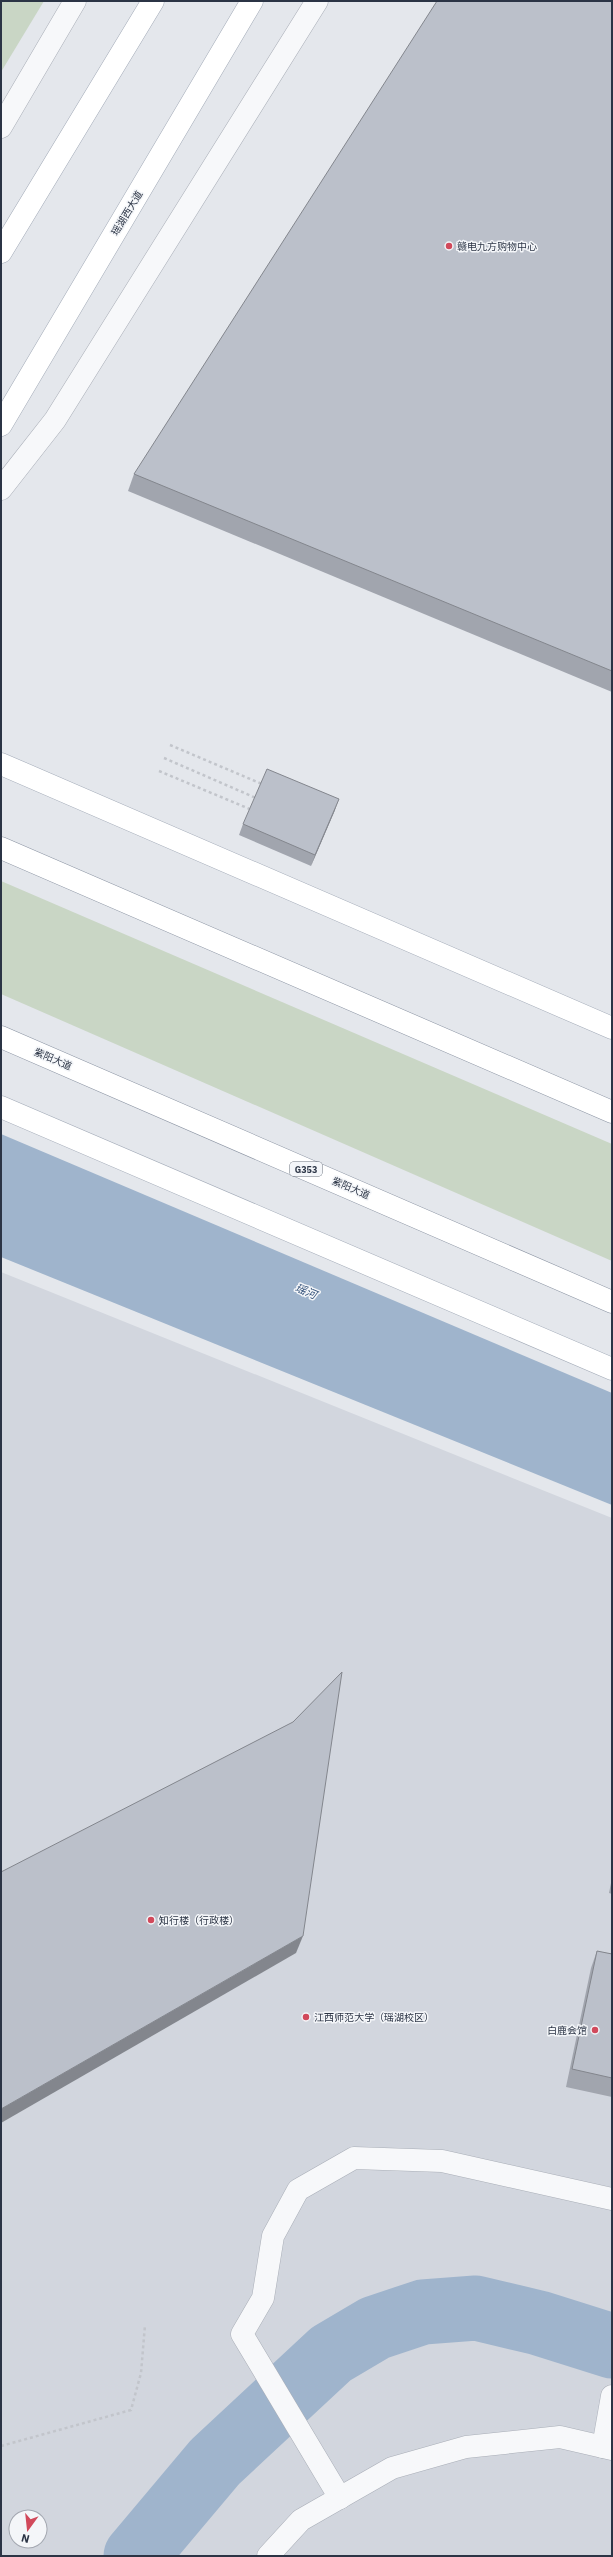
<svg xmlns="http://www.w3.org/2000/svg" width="613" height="2557" font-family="'IBM Plex Sans','Noto Sans SC',sans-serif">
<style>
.built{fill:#d2d6de;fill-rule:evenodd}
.green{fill:#c9d6c5}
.water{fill:#9fb4cc}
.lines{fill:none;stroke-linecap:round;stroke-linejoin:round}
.river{stroke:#9fb4cc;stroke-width:65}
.minor-casing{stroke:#a9aeb7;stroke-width:23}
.major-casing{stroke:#a3abb8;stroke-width:23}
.highway-casing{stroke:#8b94a3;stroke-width:23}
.path{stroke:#c2c5cb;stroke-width:2.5;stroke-dasharray:3 3;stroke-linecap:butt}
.minor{stroke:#f7f8fa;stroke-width:22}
.major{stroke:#fff;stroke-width:22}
.highway{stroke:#fff;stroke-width:22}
.wall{fill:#a1a5ae}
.shaded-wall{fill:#83868d}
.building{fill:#bbc0ca;stroke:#83868d}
.poi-dot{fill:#d1495b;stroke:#f4f6f9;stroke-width:1.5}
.labels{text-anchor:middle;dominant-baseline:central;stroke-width:3;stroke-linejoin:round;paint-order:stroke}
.shield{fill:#f4f6f9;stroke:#676e7b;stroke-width:1}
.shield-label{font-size:9px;font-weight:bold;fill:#2b3445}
.street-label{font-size:10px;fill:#2b3445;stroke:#f4f6f9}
.poi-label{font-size:10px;fill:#2b3445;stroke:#f4f6f9;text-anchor:start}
.water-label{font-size:11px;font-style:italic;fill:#34527a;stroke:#f4f6f9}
</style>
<rect width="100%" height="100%" fill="#e4e7ec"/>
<path class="built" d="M1 1272 612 1518V2556H1ZM16 2517H40V2541H16Z"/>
<g class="green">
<polygon points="1,1 44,1 1,72"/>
<polygon points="1,881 612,1144 612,1261 1,994"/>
</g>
<polygon class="water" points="1,1134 612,1393 612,1505 1,1257"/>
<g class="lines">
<polyline class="river" points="136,2556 215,2462 331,2354 375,2328 423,2312 476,2308 539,2323 612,2346"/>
<defs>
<g id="minor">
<polyline points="1,127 75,1"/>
<polyline points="1,489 55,420 317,1"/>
<polyline points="603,2447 612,2396"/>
<polyline points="340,2498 242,2334 263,2298 273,2236 298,2190 354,2158 442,2161 612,2199"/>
<polyline points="268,2556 301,2520 392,2468 466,2447 560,2437 612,2449"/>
</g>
<g id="major">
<polyline points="1,252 153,1"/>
<polyline points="1,425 252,1"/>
<polyline points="1,764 612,1028"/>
<polyline points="1,1107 612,1369"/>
</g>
<g id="highway">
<polyline points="1,848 612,1112"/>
<polyline points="1,1037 612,1302"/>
</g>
</defs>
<use href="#minor" class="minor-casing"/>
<use href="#major" class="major-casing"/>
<use href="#highway" class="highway-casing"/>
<g class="path">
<polyline points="1,596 2,596"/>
<polyline points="170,745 262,784"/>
<polyline points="164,758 256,798"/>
<polyline points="159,771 252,810"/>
<polyline points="1,2446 131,2410 141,2373 145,2325"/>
</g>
<use href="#minor" class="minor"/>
<use href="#major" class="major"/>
<use href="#highway" class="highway"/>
</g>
<g class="wall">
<polygon points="612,1 612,692 128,491 134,474"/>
<polygon points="335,810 311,866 239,835 243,824"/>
<polygon points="612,1878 612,1894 609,1893"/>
<polygon points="597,1951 612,1954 612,2097 566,2087 591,1968"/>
</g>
<g class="shaded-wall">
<polygon points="339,799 335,810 311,866 315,855"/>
<polygon points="303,1936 296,1953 1,2123 1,2109"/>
</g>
<g class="building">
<polygon points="437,1 612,1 612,671 134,474"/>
<polygon points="267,769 339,799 315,855 243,824"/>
<polygon points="342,1672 303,1936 1,2109 1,1872 293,1722"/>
<polygon points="597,1951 612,1954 612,2078 572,2069"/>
</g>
<g class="poi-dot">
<circle cx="449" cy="246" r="4"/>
<circle cx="151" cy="1920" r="4"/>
<circle cx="306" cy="2017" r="4"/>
<circle cx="595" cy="2030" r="4"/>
</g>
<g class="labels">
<rect class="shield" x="290" y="1162" width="32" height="14" rx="3"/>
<g class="shield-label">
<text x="306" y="1169">G353</text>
</g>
<g class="street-label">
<text transform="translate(127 213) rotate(-59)">瑶湖西大道</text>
<text transform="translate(53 1059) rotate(23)">紫阳大道</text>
<text transform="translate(351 1188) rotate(23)">紫阳大道</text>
</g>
<g class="poi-label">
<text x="457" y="246">赣电九方购物中心</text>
<text x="159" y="1920">知行楼（行政楼）</text>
<text x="314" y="2017">江西师范大学（瑶湖校区）</text>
<text x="587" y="2030" text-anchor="end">白鹿会馆</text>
</g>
<g class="water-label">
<text transform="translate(306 1291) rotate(23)">瑶河</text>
</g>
</g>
<rect width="613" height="2557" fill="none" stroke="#2b3445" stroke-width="4"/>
<g transform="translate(28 2529) rotate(195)"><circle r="19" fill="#f4f6f9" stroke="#a4a8b1"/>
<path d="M0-3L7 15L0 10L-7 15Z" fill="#d1495b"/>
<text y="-6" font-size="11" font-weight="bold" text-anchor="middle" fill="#2b3445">N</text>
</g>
</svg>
